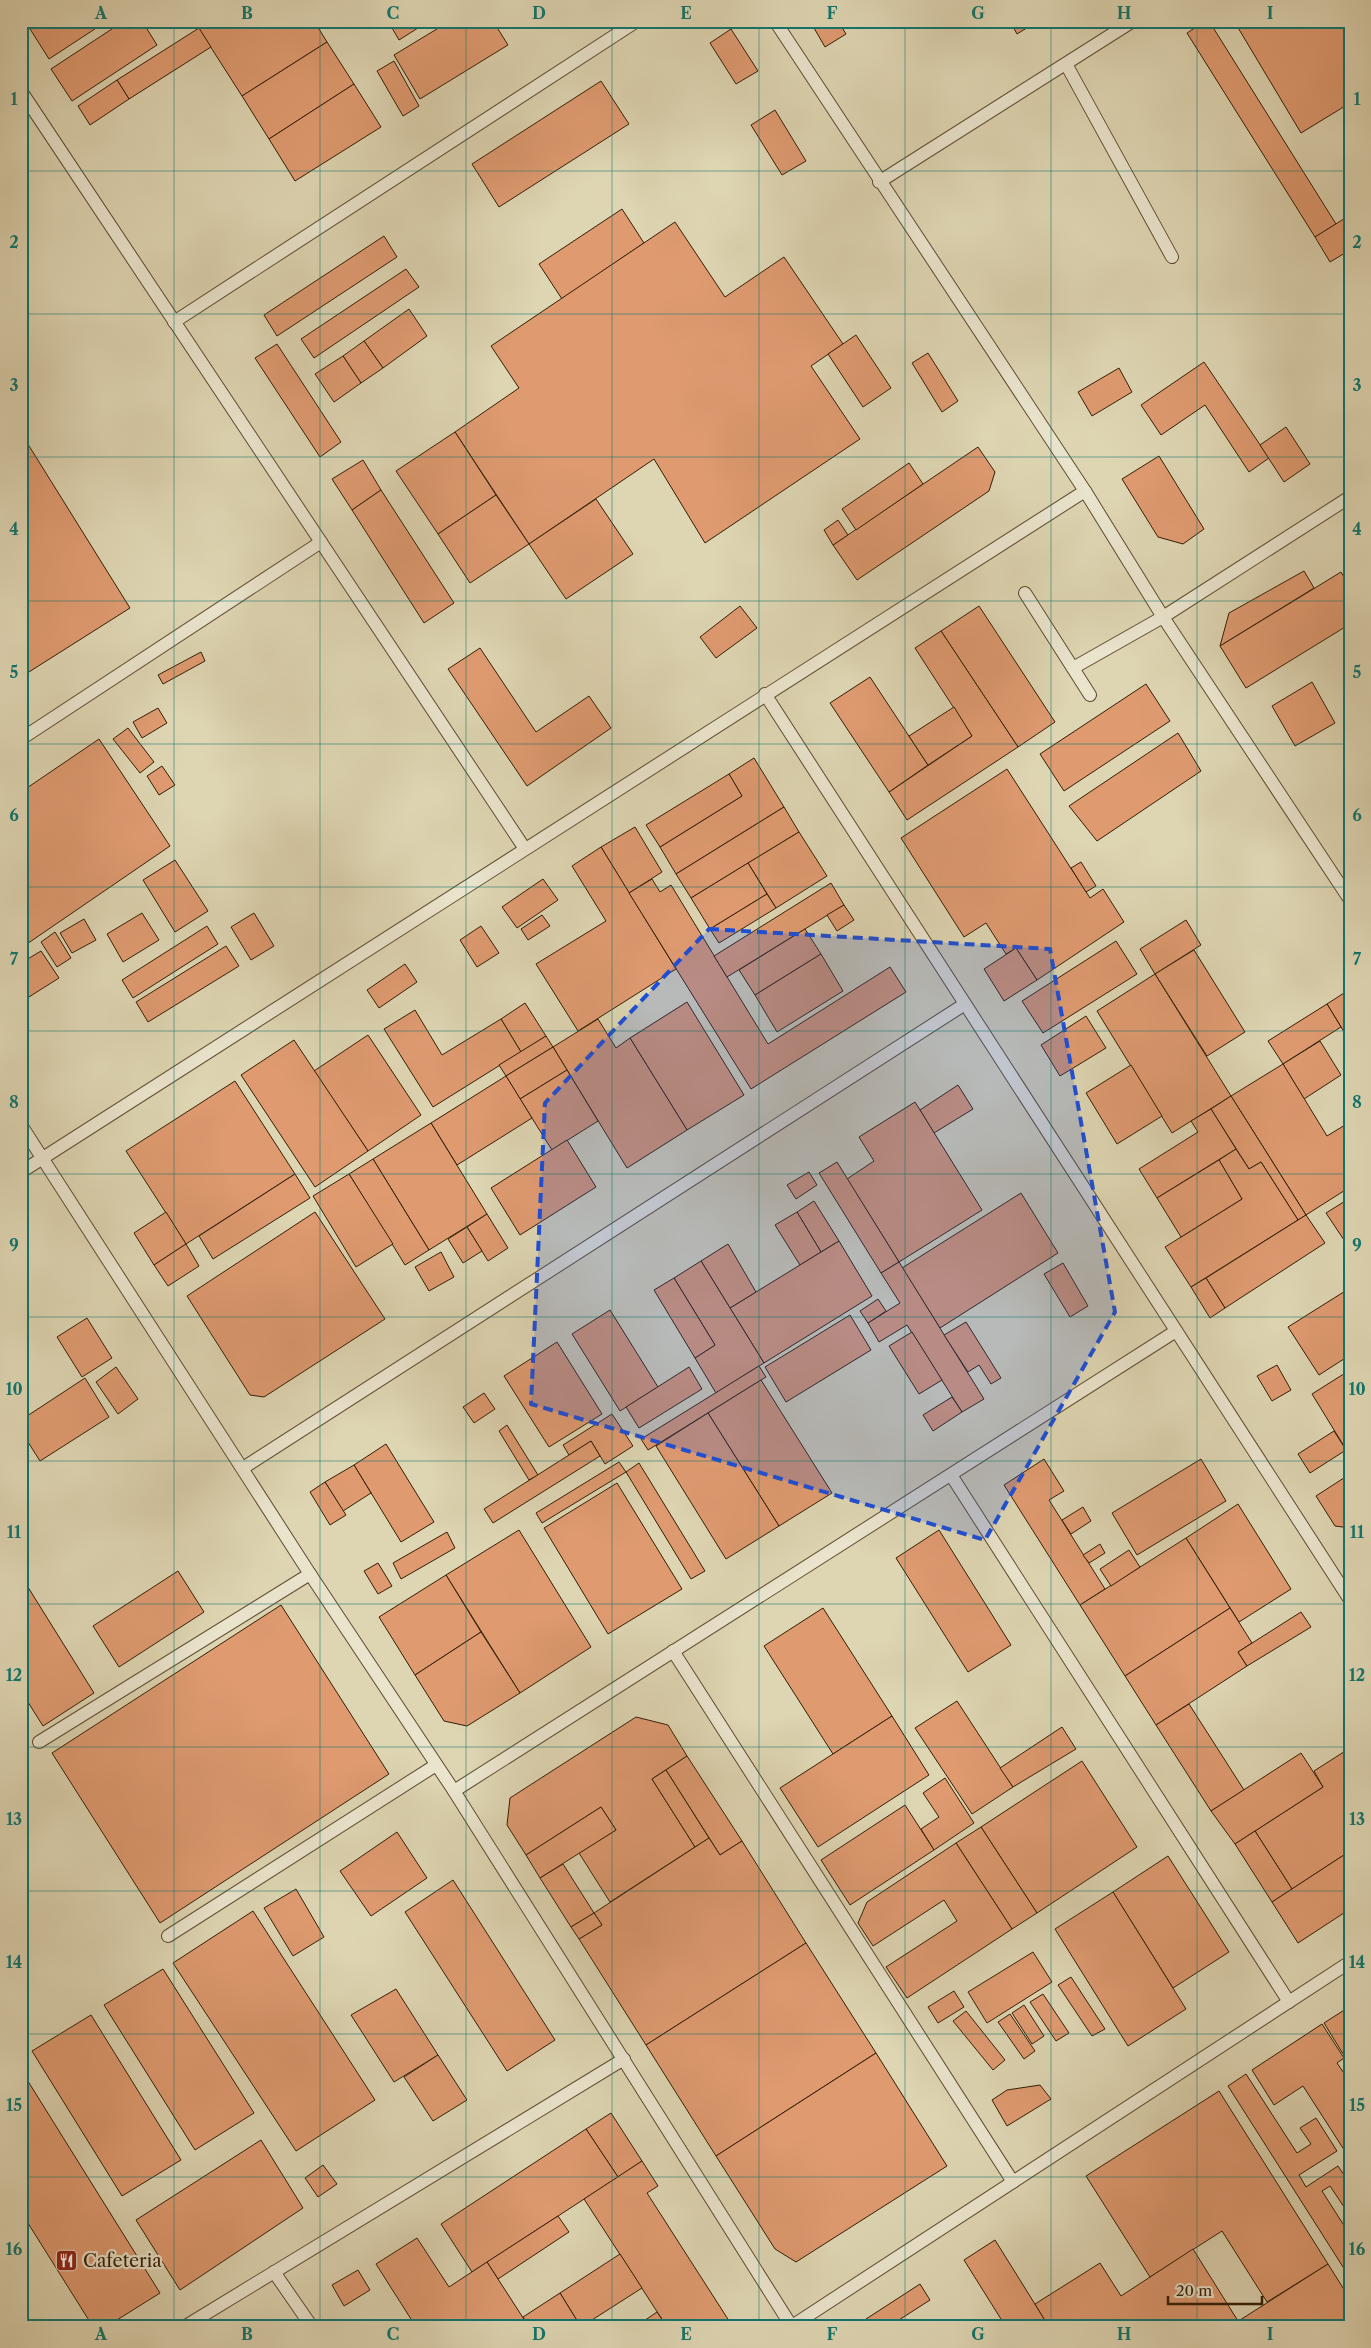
<svg xmlns="http://www.w3.org/2000/svg" width="1371" height="2348" font-family="'Libre Caslon Text',serif">
<style>
.building{fill:#df9a70;stroke:#331e05}
.lines{fill:none;stroke-linecap:round;stroke-linejoin:round}
.lane-casing{stroke:#5e4c30;stroke-width:14}
.lane{stroke:#eae4cd;stroke-width:12}
.marked{fill:#1d4ed8;fill-opacity:0.2;stroke:#1d4ed8;stroke-width:4;stroke-dasharray:10 6;stroke-linejoin:round}
.grid{fill:none;stroke:#0f766e;stroke-width:1;stroke-opacity:0.55}
.labels{text-anchor:middle;dominant-baseline:central;stroke-width:4.5;stroke-linejoin:round;paint-order:stroke}
.poi-label{font-size:18px;fill:#331e05;stroke:#eae4cd;text-anchor:start}
.neatline{fill:none;stroke:#0f766e;stroke-width:2}
.grid-label{font-size:16px;text-anchor:middle;font-weight:bold;fill:#0f766e}
</style>
<rect width="100%" height="100%" fill="#ded5b2"/>
<filter id="stains"><feTurbulence type="fractalNoise" baseFrequency=".004" numOctaves="4"/><feColorMatrix values="0 0 0 0 .2 0 0 0 0 .09 0 0 0 0 .02 0 0 0 .5 -.17"/></filter>
<radialGradient id="worn" r=".72"><stop offset=".6" stop-color="#630" stop-opacity="0"/><stop offset="1" stop-color="#630" stop-opacity=".3"/></radialGradient>
<g class="building">
<polygon points="25,21 107,21 49,59"/>
<polygon points="124,21 129,28 142,21 157,45 72,101 51,69"/>
<polygon points="194,21 314,21 327,42 242,96"/>
<polygon points="388,21 429,21 399,40"/>
<polygon points="450,21 493,21 508,45 420,99 394,55"/>
<polygon points="810,21 838,21 846,34 825,47"/>
<polygon points="1010,21 1038,21 1017,34"/>
<polygon points="1205,21 1209,21 1336,224 1315,237 1187,33"/>
<polygon points="1234,21 1350,21 1350,103 1301,133"/>
<polygon points="199,28 211,47 129,99 117,80"/>
<polygon points="731,29 758,71 736,84 710,43"/>
<polygon points="327,42 354,84 269,139 242,96"/>
<polygon points="394,61 419,106 403,116 377,71"/>
<polygon points="117,80 129,99 90,125 78,106"/>
<polygon points="601,81 629,124 499,207 472,164"/>
<polygon points="354,84 381,127 295,181 269,139"/>
<polygon points="775,110 806,161 782,175 751,125"/>
<polygon points="622,209 644,243 562,299 539,264"/>
<polygon points="1350,215 1350,250 1330,262 1315,237"/>
<polygon points="675,222 725,297 784,257 843,344 811,366 860,439 705,543 654,459 529,544 455,432 519,388 491,346"/>
<polygon points="384,236 397,257 277,336 264,315"/>
<polygon points="406,269 419,287 314,358 301,339"/>
<polygon points="409,309 427,336 383,368 364,341"/>
<polygon points="856,335 891,388 863,407 828,354"/>
<polygon points="364,341 383,368 361,383 343,356"/>
<polygon points="277,344 341,442 320,457 255,358"/>
<polygon points="928,353 958,401 942,412 912,363"/>
<polygon points="343,356 361,383 334,402 315,374"/>
<polygon points="1204,362 1269,458 1249,472 1205,405 1161,435 1141,405"/>
<polygon points="1119,368 1132,392 1092,416 1078,392"/>
<polygon points="1286,427 1310,464 1284,482 1260,445"/>
<polygon points="455,432 496,495 438,534 396,471"/>
<polygon points="21,433 130,608 21,677"/>
<polygon points="978,447 995,472 989,491 857,580 833,545"/>
<polygon points="1159,456 1204,529 1183,544 1158,537 1122,479"/>
<polygon points="363,460 381,490 352,510 332,479"/>
<polygon points="909,463 923,484 856,530 842,509"/>
<polygon points="381,490 454,603 424,623 352,510"/>
<polygon points="496,495 529,544 470,583 438,534"/>
<polygon points="596,499 633,554 566,599 529,544"/>
<polygon points="838,520 848,535 833,545 824,530"/>
<polygon points="1304,571 1314,588 1220,646 1229,613"/>
<polygon points="1341,572 1350,587 1350,624 1246,688 1220,646"/>
<polygon points="740,606 757,628 716,658 700,637"/>
<polygon points="979,606 1055,722 1018,747 941,631"/>
<polygon points="941,631 1018,747 907,820 889,792 972,736 915,648"/>
<polygon points="480,648 536,732 589,696 611,728 527,786 448,669"/>
<polygon points="201,652 205,661 163,684 158,675"/>
<polygon points="870,677 928,765 889,792 830,703"/>
<polygon points="1312,682 1335,723 1295,746 1272,706"/>
<polygon points="1146,684 1170,721 1064,791 1040,754"/>
<polygon points="954,707 972,736 928,765 909,736"/>
<polygon points="158,708 167,723 142,738 133,722"/>
<polygon points="128,728 154,762 140,773 113,739"/>
<polygon points="1178,733 1201,771 1097,841 1069,806"/>
<polygon points="99,739 170,846 21,948 21,792"/>
<polygon points="754,758 784,807 676,874 660,847 742,796 729,774"/>
<polygon points="162,766 175,785 159,795 147,776"/>
<polygon points="1007,769 1090,898 1103,889 1124,922 1037,980 1016,948 1006,954 986,923 964,937 901,838"/>
<polygon points="729,774 742,796 660,847 646,825"/>
<polygon points="784,807 799,832 691,898 676,874"/>
<polygon points="635,827 662,872 629,893 601,847"/>
<polygon points="799,832 827,876 776,908 748,863"/>
<polygon points="601,847 676,969 578,1031 536,964 606,921 572,866"/>
<polygon points="175,860 208,911 175,932 143,880"/>
<polygon points="1081,862 1096,886 1086,892 1071,868"/>
<polygon points="748,863 767,894 710,929 691,898"/>
<polygon points="543,879 558,900 517,928 502,907"/>
<polygon points="652,879 660,892 671,885 768,1044 890,967 906,992 751,1089 629,893"/>
<polygon points="831,883 844,905 727,977 714,956"/>
<polygon points="767,894 776,908 719,943 710,929"/>
<polygon points="844,905 854,920 837,931 827,915"/>
<polygon points="142,913 159,940 123,962 107,934"/>
<polygon points="254,913 274,946 251,960 231,927"/>
<polygon points="542,915 550,926 528,940 521,929"/>
<polygon points="84,919 96,940 72,953 60,933"/>
<polygon points="1186,920 1201,945 1155,974 1140,949"/>
<polygon points="207,926 218,944 133,998 122,980"/>
<polygon points="481,926 499,953 477,967 460,940"/>
<polygon points="805,929 821,954 755,995 739,970"/>
<polygon points="55,932 71,958 57,967 41,942"/>
<polygon points="1116,941 1137,974 1043,1033 1022,1001"/>
<polygon points="226,946 239,966 148,1022 136,1002"/>
<polygon points="1016,948 1037,980 1004,1001 984,969"/>
<polygon points="1194,950 1245,1032 1207,1056 1155,974"/>
<polygon points="41,951 59,978 21,1002 21,963"/>
<polygon points="821,954 843,991 777,1032 755,995"/>
<polygon points="405,964 417,982 379,1008 367,990"/>
<polygon points="1155,974 1231,1096 1172,1133 1097,1011"/>
<polygon points="1344,993 1350,1002 1349,1040 1327,1004"/>
<polygon points="687,1002 744,1095 687,1130 630,1038"/>
<polygon points="525,1003 546,1036 521,1052 501,1019"/>
<polygon points="1327,1004 1341,1027 1283,1064 1268,1041"/>
<polygon points="415,1010 442,1055 501,1019 521,1052 433,1107 384,1029"/>
<polygon points="1086,1016 1106,1048 1060,1076 1041,1045"/>
<polygon points="598,1019 616,1048 630,1038 687,1130 627,1168 553,1047"/>
<polygon points="368,1035 421,1115 368,1151 314,1071"/>
<polygon points="546,1036 553,1047 506,1076 499,1065"/>
<polygon points="294,1040 368,1151 315,1187 241,1075"/>
<polygon points="1320,1041 1341,1075 1304,1099 1283,1064"/>
<polygon points="553,1047 567,1070 520,1099 506,1076"/>
<polygon points="1283,1064 1327,1136 1350,1122 1350,1187 1306,1215 1231,1096"/>
<polygon points="1131,1065 1162,1116 1117,1144 1086,1093"/>
<polygon points="567,1070 598,1121 552,1150 520,1099"/>
<polygon points="506,1076 532,1118 457,1165 431,1123"/>
<polygon points="235,1081 295,1174 186,1244 126,1151"/>
<polygon points="958,1085 973,1109 934,1133 920,1110"/>
<polygon points="1231,1096 1306,1215 1298,1220 1261,1162 1249,1169 1211,1109"/>
<polygon points="915,1102 982,1210 899,1262 847,1179 874,1161 859,1137"/>
<polygon points="1211,1109 1236,1149 1157,1198 1139,1169 1198,1132 1191,1121"/>
<polygon points="431,1123 487,1214 429,1250 373,1159"/>
<polygon points="567,1140 596,1187 520,1235 491,1188"/>
<polygon points="1236,1149 1249,1169 1261,1162 1298,1220 1191,1287 1165,1247 1242,1199 1219,1160"/>
<polygon points="373,1159 429,1250 405,1265 349,1174"/>
<polygon points="1219,1160 1242,1199 1181,1237 1157,1198"/>
<polygon points="837,1162 899,1262 881,1273 819,1173"/>
<polygon points="809,1172 817,1185 796,1199 787,1185"/>
<polygon points="295,1174 310,1198 213,1259 199,1236"/>
<polygon points="349,1174 393,1244 356,1267 313,1196"/>
<polygon points="1021,1193 1058,1253 940,1328 902,1268"/>
<polygon points="1350,1198 1350,1249 1326,1213"/>
<polygon points="814,1201 839,1241 821,1252 797,1212"/>
<polygon points="166,1212 186,1244 154,1265 134,1233"/>
<polygon points="315,1212 385,1319 264,1397 250,1395 187,1296"/>
<polygon points="797,1212 821,1252 800,1265 775,1225"/>
<polygon points="487,1214 508,1248 488,1261 467,1227"/>
<polygon points="1306,1215 1325,1243 1225,1308 1206,1278"/>
<polygon points="467,1227 482,1251 463,1263 448,1239"/>
<polygon points="839,1241 872,1296 764,1363 730,1308"/>
<polygon points="186,1244 199,1266 168,1286 154,1265"/>
<polygon points="728,1244 756,1292 730,1308 701,1261"/>
<polygon points="441,1252 454,1277 429,1291 415,1267"/>
<polygon points="701,1261 764,1363 716,1393 695,1358 715,1345 674,1278"/>
<polygon points="899,1262 984,1399 962,1412 907,1325 879,1342 868,1323 900,1303 881,1273"/>
<polygon points="1063,1263 1088,1306 1070,1317 1044,1274"/>
<polygon points="674,1278 715,1345 695,1358 654,1290"/>
<polygon points="1206,1278 1225,1308 1210,1318 1191,1287"/>
<polygon points="1350,1288 1350,1355 1319,1375 1288,1327"/>
<polygon points="878,1299 886,1311 868,1323 860,1311"/>
<polygon points="610,1310 658,1387 620,1411 572,1334"/>
<polygon points="850,1315 871,1350 786,1402 765,1367"/>
<polygon points="87,1318 112,1358 82,1377 57,1337"/>
<polygon points="966,1322 1001,1378 991,1384 979,1365 968,1372 944,1335"/>
<polygon points="912,1332 942,1380 919,1394 889,1346"/>
<polygon points="557,1342 602,1414 549,1447 504,1376"/>
<polygon points="1277,1365 1291,1390 1272,1401 1257,1376"/>
<polygon points="759,1366 766,1377 648,1450 641,1439"/>
<polygon points="116,1367 138,1399 118,1414 96,1382"/>
<polygon points="689,1367 702,1389 639,1428 626,1407"/>
<polygon points="1350,1370 1350,1456 1312,1394"/>
<polygon points="85,1378 109,1417 40,1461 21,1431 21,1420"/>
<polygon points="761,1380 832,1493 779,1526 708,1413"/>
<polygon points="484,1393 495,1409 474,1423 463,1407"/>
<polygon points="952,1397 962,1412 933,1431 923,1415"/>
<polygon points="708,1413 779,1526 726,1559 656,1446"/>
<polygon points="612,1414 633,1446 605,1464 591,1441 569,1455 563,1445"/>
<polygon points="507,1425 538,1475 529,1480 499,1431"/>
<polygon points="1334,1431 1346,1450 1310,1473 1298,1454"/>
<polygon points="591,1441 600,1456 493,1523 484,1509"/>
<polygon points="386,1444 434,1522 401,1542 354,1465"/>
<polygon points="1044,1459 1064,1491 1049,1500 1105,1589 1080,1605 1004,1485"/>
<polygon points="1201,1459 1226,1501 1137,1555 1112,1513"/>
<polygon points="619,1462 626,1472 542,1523 536,1513"/>
<polygon points="639,1463 705,1571 691,1579 626,1472"/>
<polygon points="354,1465 371,1493 343,1511 325,1482"/>
<polygon points="1350,1474 1350,1528 1335,1526 1316,1496"/>
<polygon points="325,1482 346,1515 330,1525 310,1492"/>
<polygon points="617,1483 682,1589 608,1634 544,1528"/>
<polygon points="1238,1504 1291,1589 1239,1622 1186,1538"/>
<polygon points="1083,1507 1091,1521 1071,1534 1062,1520"/>
<polygon points="519,1530 591,1647 520,1693 446,1575"/>
<polygon points="939,1530 1011,1645 968,1672 896,1558"/>
<polygon points="447,1532 455,1548 401,1579 393,1563"/>
<polygon points="1186,1538 1230,1608 1125,1676 1080,1605"/>
<polygon points="1100,1544 1105,1553 1089,1563 1083,1555"/>
<polygon points="1129,1550 1140,1567 1111,1586 1100,1569"/>
<polygon points="378,1563 392,1586 378,1594 364,1571"/>
<polygon points="178,1571 204,1612 119,1667 93,1626"/>
<polygon points="446,1575 481,1632 415,1675 379,1617"/>
<polygon points="21,1576 94,1693 43,1726 21,1691"/>
<polygon points="281,1605 389,1774 160,1923 52,1753"/>
<polygon points="823,1608 892,1716 833,1754 764,1646"/>
<polygon points="1230,1608 1252,1643 1238,1652 1247,1666 1156,1725 1125,1676"/>
<polygon points="1301,1612 1311,1627 1247,1666 1238,1652"/>
<polygon points="481,1632 520,1693 467,1726 444,1721 415,1675"/>
<polygon points="957,1701 1013,1787 972,1814 915,1728"/>
<polygon points="1189,1704 1244,1790 1211,1811 1156,1725"/>
<polygon points="892,1716 929,1775 818,1847 780,1788"/>
<polygon points="636,1717 668,1725 687,1756 652,1779 695,1847 610,1902 579,1853 616,1830 601,1807 526,1855 507,1825 510,1798"/>
<polygon points="1062,1727 1076,1749 1013,1787 1000,1768"/>
<polygon points="1350,1748 1350,1851 1292,1889 1255,1831 1323,1787 1314,1771"/>
<polygon points="1301,1753 1323,1787 1235,1844 1211,1811"/>
<polygon points="687,1756 742,1841 720,1855 666,1770"/>
<polygon points="1082,1761 1137,1847 1037,1913 981,1827"/>
<polygon points="666,1770 709,1838 695,1847 652,1779"/>
<polygon points="945,1778 974,1823 934,1850 921,1829 939,1817 923,1793"/>
<polygon points="905,1805 934,1850 850,1905 821,1860"/>
<polygon points="601,1807 616,1830 540,1878 526,1855"/>
<polygon points="981,1827 1037,1913 1012,1929 956,1843"/>
<polygon points="1255,1831 1292,1889 1272,1902 1235,1844"/>
<polygon points="397,1832 427,1878 371,1916 340,1871"/>
<polygon points="709,1838 720,1855 742,1841 806,1943 646,2045 579,1939 602,1925 594,1913"/>
<polygon points="956,1843 1012,1929 907,1998 886,1967 957,1921 944,1900 873,1946 858,1923 867,1902"/>
<polygon points="1350,1851 1350,1909 1298,1943 1272,1902"/>
<polygon points="1168,1856 1229,1952 1173,1988 1113,1892"/>
<polygon points="563,1864 594,1913 571,1927 540,1878"/>
<polygon points="453,1880 555,2040 507,2071 405,1912"/>
<polygon points="296,1889 324,1937 293,1956 264,1908"/>
<polygon points="1113,1892 1186,2009 1128,2046 1055,1929"/>
<polygon points="253,1911 375,2100 296,2151 173,1963"/>
<polygon points="594,1913 602,1925 579,1939 571,1927"/>
<polygon points="806,1943 876,2053 716,2156 646,2045"/>
<polygon points="1033,1952 1052,1982 987,2023 968,1992"/>
<polygon points="163,1969 254,2113 195,2150 104,2005"/>
<polygon points="1071,1977 1105,2029 1092,2036 1058,1985"/>
<polygon points="396,1989 438,2055 394,2082 351,2015"/>
<polygon points="954,1991 964,2007 938,2023 928,2007"/>
<polygon points="1043,1994 1069,2033 1056,2041 1030,2002"/>
<polygon points="1024,2005 1044,2036 1032,2044 1012,2013"/>
<polygon points="1349,2007 1350,2008 1350,2065 1324,2023"/>
<polygon points="966,2011 1005,2060 993,2070 953,2021"/>
<polygon points="1010,2014 1035,2051 1024,2059 998,2022"/>
<polygon points="91,2015 181,2160 122,2196 32,2051"/>
<polygon points="1322,2024 1344,2058 1337,2063 1350,2082 1350,2159 1303,2086 1274,2105 1252,2070"/>
<polygon points="876,2053 947,2166 796,2262 775,2249 716,2156"/>
<polygon points="438,2055 467,2100 433,2121 404,2077"/>
<polygon points="21,2070 160,2293 109,2325 90,2322 21,2212"/>
<polygon points="1246,2074 1297,2153 1311,2144 1300,2128 1316,2118 1337,2151 1299,2175 1306,2187 1338,2166 1350,2184 1350,2216 1330,2186 1322,2191 1350,2235 1350,2278 1228,2086"/>
<polygon points="1040,2085 1051,2099 1007,2126 992,2100 1007,2090"/>
<polygon points="1219,2091 1328,2264 1267,2302 1222,2231 1150,2277 1086,2176"/>
<polygon points="611,2113 642,2161 618,2177 586,2129"/>
<polygon points="586,2129 618,2177 472,2272 441,2224"/>
<polygon points="261,2140 303,2208 180,2290 136,2220"/>
<polygon points="642,2161 658,2186 647,2193 733,2327 667,2327 584,2199"/>
<polygon points="323,2165 337,2184 318,2197 305,2178"/>
<polygon points="558,2216 569,2232 498,2279 487,2262"/>
<polygon points="417,2238 449,2287 487,2262 529,2327 416,2327 376,2264"/>
<polygon points="995,2240 1048,2325 1045,2327 1006,2327 964,2260"/>
<polygon points="1193,2249 1238,2321 1229,2327 1049,2327 1035,2304 1100,2263 1121,2296"/>
<polygon points="620,2254 642,2288 581,2327 560,2293"/>
<polygon points="1328,2264 1350,2299 1350,2327 1229,2327"/>
<polygon points="358,2270 370,2290 344,2306 332,2285"/>
<polygon points="920,2284 930,2300 888,2327 871,2327 866,2319"/>
<polygon points="560,2293 581,2327 529,2327 523,2317"/>
<polygon points="657,2312 667,2327 635,2327"/>
</g>
<g class="lines">
<defs>
<g id="lane">
<polyline points="775,21 1085,491 1163,617 1350,900"/>
<polyline points="1066,64 1172,257"/>
<polyline points="21,91 525,849"/>
<polyline points="879,182 1133,21"/>
<polyline points="174,322 637,21"/>
<polyline points="1025,593 1090,695"/>
<polyline points="1073,668 1163,617 1350,497"/>
<polyline points="765,694 1350,1600"/>
<polyline points="21,739 321,542"/>
<polyline points="21,1125 310,1574 454,1791 792,2327"/>
<polyline points="21,1172 1085,491"/>
<polyline points="243,1468 965,1004"/>
<polyline points="951,1475 1289,2002"/>
<polyline points="673,1651 1013,2182"/>
<polyline points="39,1742 310,1574"/>
<polyline points="454,1791 1176,1331"/>
<polyline points="168,1936 436,1765"/>
<polyline points="274,2272 312,2327"/>
<polyline points="792,2326 1350,1962"/>
<polyline points="184,2327 624,2059"/>
</g>
</defs>
<use href="#lane" class="lane-casing"/>
<use href="#lane" class="lane"/>
</g>
<path class="marked" d="M709 929 1050 949 1115 1312 985 1540 531 1404 545 1103Z"/>
<path class="grid" d="M174 21V2327M320 21V2327M466 21V2327M612 21V2327M759 21V2327M905 21V2327M1051 21V2327M1197 21V2327M21 171H1350M21 314H1350M21 457H1350M21 601H1350M21 744H1350M21 887H1350M21 1031H1350M21 1174H1350M21 1317H1350M21 1461H1350M21 1604H1350M21 1747H1350M21 1891H1350M21 2034H1350M21 2177H1350"/>
<defs>
<symbol id="restaurant-square" viewBox="-11 -11 22 22"><rect x="-9" y="-9" width="18" height="18" rx="4" fill="#8f2418" stroke="#eae4cd"/><path d="M-5-6h1v4h1v-4h1v4h1v-4h1v5L-1.5 .5V6h-2V.5L-5-1ZM5-6V6H3V1.5H1.5Q1.5-4 5-6Z" fill="#fff"/></symbol>
</defs>
<g fill-rule="evenodd">
<use href="#restaurant-square" x="54" y="2248" width="25" height="25"/>
</g>
<g class="labels">
<g class="poi-label">
<text x="83" y="2261">Cafeteria</text>
</g>
</g>
<rect width="1371" height="2348" fill="none" stroke="#ded5b2" stroke-width="55"/>
<path d="M1168 2296v8h94v-8" fill="none" stroke="#331e05" stroke-width="2.5"/>
<text x="1176" y="2296" font-size="15" fill="#331e05" stroke="#eae4cd" stroke-width="4" paint-order="stroke">20 m</text>
<rect x="28" y="28" width="1316" height="2292" class="neatline"/>
<g class="grid-label">
<text x="101" y="19">A</text>
<text x="247" y="19">B</text>
<text x="393" y="19">C</text>
<text x="539" y="19">D</text>
<text x="686" y="19">E</text>
<text x="832" y="19">F</text>
<text x="978" y="19">G</text>
<text x="1124" y="19">H</text>
<text x="1270" y="19">I</text>
<text x="14" y="105">1</text>
<text x="1357" y="105">1</text>
<text x="14" y="248">2</text>
<text x="1357" y="248">2</text>
<text x="14" y="391">3</text>
<text x="1357" y="391">3</text>
<text x="14" y="535">4</text>
<text x="1357" y="535">4</text>
<text x="14" y="678">5</text>
<text x="1357" y="678">5</text>
<text x="14" y="821">6</text>
<text x="1357" y="821">6</text>
<text x="14" y="965">7</text>
<text x="1357" y="965">7</text>
<text x="14" y="1108">8</text>
<text x="1357" y="1108">8</text>
<text x="14" y="1251">9</text>
<text x="1357" y="1251">9</text>
<text x="14" y="1395">10</text>
<text x="1357" y="1395">10</text>
<text x="14" y="1538">11</text>
<text x="1357" y="1538">11</text>
<text x="14" y="1681">12</text>
<text x="1357" y="1681">12</text>
<text x="14" y="1825">13</text>
<text x="1357" y="1825">13</text>
<text x="14" y="1968">14</text>
<text x="1357" y="1968">14</text>
<text x="14" y="2111">15</text>
<text x="1357" y="2111">15</text>
<text x="14" y="2255">16</text>
<text x="1357" y="2255">16</text>
<text x="101" y="2340">A</text>
<text x="247" y="2340">B</text>
<text x="393" y="2340">C</text>
<text x="539" y="2340">D</text>
<text x="686" y="2340">E</text>
<text x="832" y="2340">F</text>
<text x="978" y="2340">G</text>
<text x="1124" y="2340">H</text>
<text x="1270" y="2340">I</text>
</g>
<rect width="100%" height="100%" filter="url(#stains)"/>
<rect width="100%" height="100%" fill="url(#worn)"/>
</svg>
